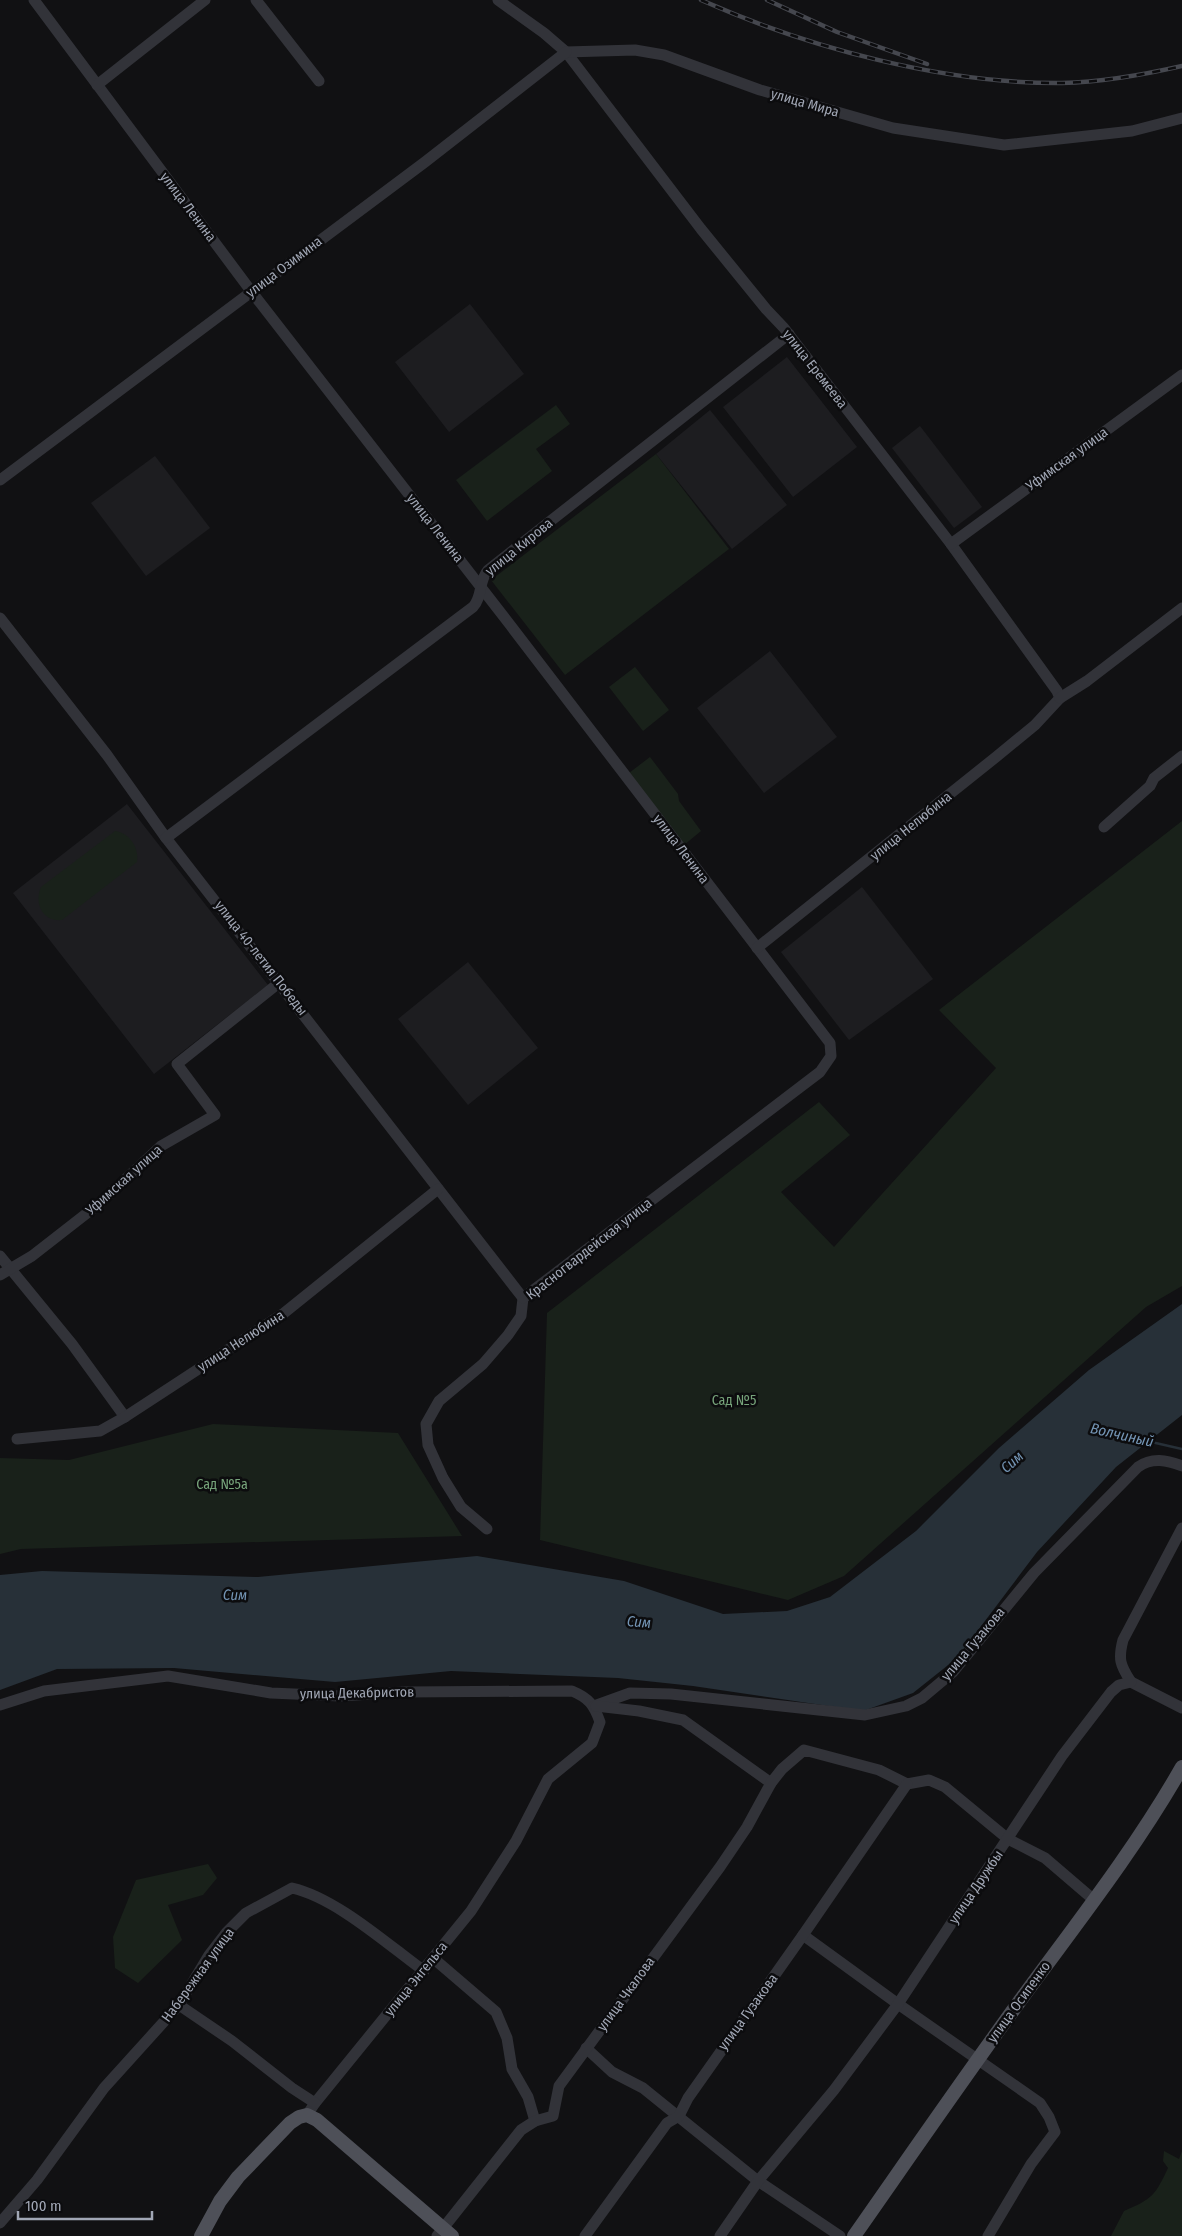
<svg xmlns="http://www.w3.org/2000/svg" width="1182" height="2236" font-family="'Fira Sans Condensed',sans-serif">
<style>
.built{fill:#1d1d20}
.green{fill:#19211a}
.water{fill:#273038}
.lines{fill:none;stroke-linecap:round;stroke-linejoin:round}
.stream{stroke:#273038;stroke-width:2.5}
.minor{stroke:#323339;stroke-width:11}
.major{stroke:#4e5058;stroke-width:14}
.rail-casing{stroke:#45474e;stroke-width:4.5}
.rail{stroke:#0c0c0e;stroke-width:2.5;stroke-dasharray:8;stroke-linecap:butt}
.labels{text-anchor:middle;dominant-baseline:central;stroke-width:5;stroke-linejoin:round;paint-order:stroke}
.street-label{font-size:14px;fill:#a1a7b5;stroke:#0c0c0e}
.park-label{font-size:14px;fill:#76a37a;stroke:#0c0c0e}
.water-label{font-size:15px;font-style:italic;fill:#7495b5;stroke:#0c0c0e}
</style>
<rect width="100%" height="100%" fill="#111113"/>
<g class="built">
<polygon points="470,304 524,374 449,432 395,362"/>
<polygon points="787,357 857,447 793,497 723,407"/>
<polygon points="710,410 787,505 732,549 656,454"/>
<polygon points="920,426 982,507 954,528 892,448"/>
<polygon points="155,456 210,528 146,576 91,503"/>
<polygon points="770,651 837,737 764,793 697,708"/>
<polygon points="127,804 268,985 154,1074 13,893"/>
<polygon points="862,887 933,979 849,1040 781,952"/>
<polygon points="468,962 538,1048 468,1105 398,1019"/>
</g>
<g class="green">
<polygon points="556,405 570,424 536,449 552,471 487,521 456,480"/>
<polygon points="656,454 729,549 565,675 491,580"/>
<polygon points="635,667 669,710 643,731 609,687"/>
<polygon points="650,757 678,794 679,801 701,831 684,845 629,773"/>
<polygon points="1182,821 1182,1286 1146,1307 844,1576 788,1600 540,1540 547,1313 819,1102 850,1135 781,1192 834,1247 996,1068 939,1010"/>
<path d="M115 831C130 833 139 848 137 862L62 920C42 922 34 903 41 887Z"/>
<polygon points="213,1424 398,1433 462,1536 21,1549 0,1554 0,1458 69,1460"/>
<polygon points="208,1864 217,1878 203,1895 168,1905 182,1940 138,1983 115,1968 113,1937 136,1880"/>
<path d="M1164 2151 1179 2159 1182 2151V2236H1111L1124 2211C1152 2199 1155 2196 1168 2168L1163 2161Z"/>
</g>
<polygon class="water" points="1182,1304 1182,1415 1116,1467 1037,1552 957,1658 913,1693 863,1711 693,1686 618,1678 451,1671 335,1682 174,1668 57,1669 0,1690 0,1575 42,1571 258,1577 477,1556 624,1581 723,1614 787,1611 830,1597 916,1531 999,1448 1089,1370"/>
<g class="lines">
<polyline class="stream" points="1147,1441 1182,1449"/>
<g class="minor">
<polyline points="34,0 251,291 511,626 830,1043 831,1056 820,1072 523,1298 521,1316 508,1335 483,1364 439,1401 426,1424 428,1445 443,1478 461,1507 487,1529"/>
<polyline points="256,0 319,81"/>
<polyline points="498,0 544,33 566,52 701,229 766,309 784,328 951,544 1057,691 1060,698 1035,725 996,757 757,948"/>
<polyline points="566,52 635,50 664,55 760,90 893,128 1004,145 1132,131 1182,118"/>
<polyline points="97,85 205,0"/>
<polyline points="0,480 425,162 566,52"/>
<polyline points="951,544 1182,375"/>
<polyline points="0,618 107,755 166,838 523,1298"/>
<polyline points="1060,698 1087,681 1182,608"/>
<polyline points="1104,827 1150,786 1154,778 1182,756"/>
<path d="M166 838 473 607C483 596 478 582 488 570L789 334"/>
<polyline points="0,1256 72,1344 125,1417"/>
<polyline points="0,1275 32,1256 100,1203 161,1146 215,1115 177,1064 280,982"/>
<polyline points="17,1439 100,1431 125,1417 284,1313 438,1189"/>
<polyline points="1131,1682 1182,1708"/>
<path d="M0 1705 44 1691 168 1676 271 1693 340 1696 404 1692 572 1691C589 1698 594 1705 600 1722L592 1743 548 1779 516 1841 471 1911 315 2103 307 2115"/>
<path d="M594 1706 630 1693 671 1694 865 1715 906 1706 922 1698 953 1672 1034 1573 1138 1467C1152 1457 1167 1460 1182 1466"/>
<polyline points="596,1706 639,1711 683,1720 771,1783"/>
<polyline points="803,1935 898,2004 1040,2103 1049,2117 1055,2132 1031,2164 988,2236"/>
<polyline points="433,1958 496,2012 507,2038 512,2069 528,2097 535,2121"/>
<polyline points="179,2005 232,2041 292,2088 315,2103"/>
<polyline points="586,2048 612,2072 643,2088 758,2181 840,2236"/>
<path d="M0 2223 37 2180 104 2088 179 2005 209 1955 226 1933 246 1913 292 1888C336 1898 387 1944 424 1971"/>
<polyline points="437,2236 521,2130 535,2121 553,2116 559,2086 720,1867 747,1827 771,1783 782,1769 804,1750 879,1770 907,1784 929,1780 945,1787 1008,1839 1045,1858 1094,1900"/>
<polyline points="585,2236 667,2123 679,2116 688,2098 803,1935 907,1784"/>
<path d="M720 2236 758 2181 834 2090 898 2004 1062 1756 1111 1692 1119 1685 1131 1682C1120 1665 1118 1659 1123 1640L1182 1528"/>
</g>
<g class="major">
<polyline points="201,2236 220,2201 238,2177 290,2123 299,2117 307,2115 317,2120 452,2236"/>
<path d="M854 2236C910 2156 965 2076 1022 1998 1077 1923 1136 1848 1182 1767"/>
</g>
<defs>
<g id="rail">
<path d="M701 0C809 48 944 84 1062 83 1102 82 1143 75 1182 66"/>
<polyline points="767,0 837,32 927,64"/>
</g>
</defs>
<use href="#rail" class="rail-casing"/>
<use href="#rail" class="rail"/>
</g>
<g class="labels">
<g class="street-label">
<text transform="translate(805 103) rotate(16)">улица Мира</text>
<text transform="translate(188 207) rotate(53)">улица Ленина</text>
<text transform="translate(284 267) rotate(-37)">улица Озимина</text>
<text transform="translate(815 369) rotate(52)">улица Еремеева</text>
<text transform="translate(1067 459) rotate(-36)">Уфимская улица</text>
<text transform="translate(435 528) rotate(52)">улица Ленина</text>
<text transform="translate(519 547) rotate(-39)">улица Кирова</text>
<text transform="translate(911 826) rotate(-39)">улица Нелюбина</text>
<text transform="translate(681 849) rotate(53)">улица Ленина</text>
<text transform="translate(261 958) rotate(52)">улица 40-летия Победы</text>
<text transform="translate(124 1180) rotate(-42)">Уфимская улица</text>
<text transform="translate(589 1249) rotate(-38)">Красногвардейская улица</text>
<text transform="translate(241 1341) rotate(-33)">улица Нелюбина</text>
<text transform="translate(973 1644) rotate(-50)">улица Гузакова</text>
<text transform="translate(357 1693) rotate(-1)">улица Декабристов</text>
<text transform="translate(976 1887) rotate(-56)">улица Дружбы</text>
<text transform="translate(198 1975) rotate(-54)">Набережная улица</text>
<text transform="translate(416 1979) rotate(-51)">улица Энгельса</text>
<text transform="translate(626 1994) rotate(-54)">улица Чкалова</text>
<text transform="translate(1019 2002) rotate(-54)">улица Осипенко</text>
<text transform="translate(748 2012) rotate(-54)">улица Гузакова</text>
</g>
<g class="park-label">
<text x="734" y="1400">Сад №5</text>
<text x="222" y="1484">Сад №5а</text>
</g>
<g class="water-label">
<text transform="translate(1122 1435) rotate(13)">Волчиный</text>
<text transform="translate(1012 1462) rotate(-41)">Сим</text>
<text transform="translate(235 1595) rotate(1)">Сим</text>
<text transform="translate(639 1622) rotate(5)">Сим</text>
</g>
</g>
<path d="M18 2211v8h134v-8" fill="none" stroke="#a1a7b5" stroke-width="2.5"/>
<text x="25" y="2211" font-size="15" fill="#a1a7b5" stroke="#0c0c0e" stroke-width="4" paint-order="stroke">100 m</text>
</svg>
